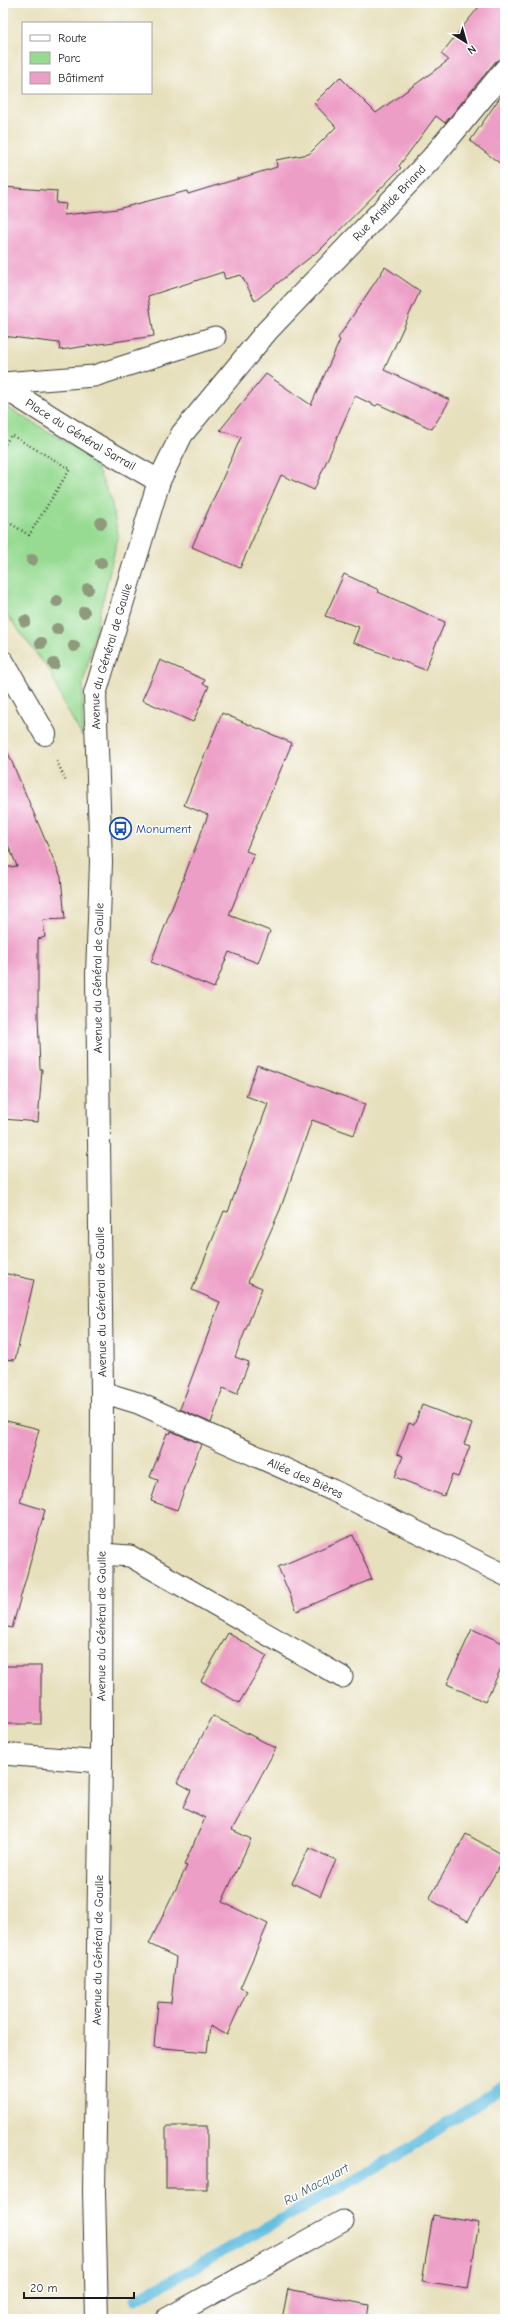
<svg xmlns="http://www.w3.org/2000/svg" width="508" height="2322" font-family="'Comic Neue',sans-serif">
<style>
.green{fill:#97db93;stroke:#5a7c58}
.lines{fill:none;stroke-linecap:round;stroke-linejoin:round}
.stream{stroke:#63bee0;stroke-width:11}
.building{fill:#ed9ec6}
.service-casing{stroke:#3a3934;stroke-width:23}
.minor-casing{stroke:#3a3934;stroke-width:24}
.tertiary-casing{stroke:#3a3934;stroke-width:24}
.path{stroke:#3a3934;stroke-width:2.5;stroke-dasharray:1 3;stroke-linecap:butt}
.service{stroke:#fff;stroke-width:21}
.minor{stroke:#fff;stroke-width:22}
.tertiary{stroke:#fff;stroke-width:22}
.tree{fill:#8f997c}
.labels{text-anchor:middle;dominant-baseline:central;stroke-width:3;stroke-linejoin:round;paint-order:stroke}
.street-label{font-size:12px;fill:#1c1c1c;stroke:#fff}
.transit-label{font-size:12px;fill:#164399;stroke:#fff;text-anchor:start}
.water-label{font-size:13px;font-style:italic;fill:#385d6a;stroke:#fff}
</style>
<rect width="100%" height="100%" fill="#fff"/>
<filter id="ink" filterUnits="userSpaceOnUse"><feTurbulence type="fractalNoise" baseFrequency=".025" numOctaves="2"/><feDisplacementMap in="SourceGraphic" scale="8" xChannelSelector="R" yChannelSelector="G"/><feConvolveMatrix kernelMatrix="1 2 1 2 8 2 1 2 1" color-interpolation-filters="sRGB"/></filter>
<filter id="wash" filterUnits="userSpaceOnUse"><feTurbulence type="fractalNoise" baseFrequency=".012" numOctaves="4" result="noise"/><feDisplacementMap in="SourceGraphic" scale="16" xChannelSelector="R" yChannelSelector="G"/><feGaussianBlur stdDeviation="0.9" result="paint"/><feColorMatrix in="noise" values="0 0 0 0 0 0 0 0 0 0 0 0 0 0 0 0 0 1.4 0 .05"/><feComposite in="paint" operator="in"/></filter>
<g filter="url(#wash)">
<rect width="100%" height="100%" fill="#e7e0bd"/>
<polygon class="green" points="3,405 83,452 97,469 111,499 118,536 83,684 82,736 64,704 51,673 3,610"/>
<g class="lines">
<polyline class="stream" points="135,2300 407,2150 505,2085"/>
</g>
<g id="blocks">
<g class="building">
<polygon points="482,3 505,3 505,58 495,62 445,123 436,116 399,166 401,168 322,248 255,301 241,275 225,279 223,272 148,296 154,336 60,350 59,343 3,336 3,187 57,191 56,203 66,204 64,215 117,209 187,191 188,194 277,167 276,160 309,154 336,127 314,103 340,77 376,113 449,60 441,54"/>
<polygon points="505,90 505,167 470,141"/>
<polygon points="385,267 420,291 384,370 450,400 432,429 378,404 376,406 355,396 314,490 281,475 240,568 192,547 241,437 220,430 266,374 311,405 340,340 338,338"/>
<polygon points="344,574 379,590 378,592 445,622 425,670 353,642 359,627 325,616"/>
<polygon points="160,660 205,680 203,684 209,686 193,722 142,700"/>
<polygon points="222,713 292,743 246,851 254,854 229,915 270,931 258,963 229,952 214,988 151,962 208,815 184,805"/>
<polygon points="3,741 61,877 65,919 43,920 45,937 38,939 38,1016 40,1069 42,1069 38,1122 3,1119 3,868 17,866 3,833"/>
<polygon points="257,1065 365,1104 354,1135 312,1120 280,1210 248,1282 262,1288 235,1357 249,1362 237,1394 223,1388 211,1423 180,1409 220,1302 192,1290 224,1211 228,1212 268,1104 246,1096"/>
<polygon points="3,1273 34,1280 15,1360 3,1359"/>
<polygon points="422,1405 472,1424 464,1444 470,1446 458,1477 452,1475 444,1496 395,1477 403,1456 397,1454 409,1423 414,1425"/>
<polygon points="3,1420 39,1429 20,1502 45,1510 12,1628 3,1626"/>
<polygon points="171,1431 201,1444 177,1510 151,1501 158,1480 150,1477 167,1433 170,1434"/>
<polygon points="353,1535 372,1579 297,1611 278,1567"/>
<polygon points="472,1629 505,1644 505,1660 485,1702 447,1684"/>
<polygon points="228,1633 267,1656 239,1703 201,1681"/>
<rect x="3" y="1666" width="38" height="58"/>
<polygon points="213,1716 276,1748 232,1830 251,1839 222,1902 268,1924 240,1988 247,1991 227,2035 210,2026 207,2052 154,2047 158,2002 171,2003 176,1957 149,1944 187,1866 184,1865 205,1818 183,1807 191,1790 177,1782"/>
<polygon points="466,1834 505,1856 468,1921 429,1899"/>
<polygon points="309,1848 336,1860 320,1896 292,1883"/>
<rect x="166" y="2126" width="41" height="63"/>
<polygon points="433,2215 479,2223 468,2289 422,2282"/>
<polygon points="288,2289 369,2305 367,2319 282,2319"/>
</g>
</g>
</g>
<g filter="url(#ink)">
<use href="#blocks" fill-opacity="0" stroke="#3a3934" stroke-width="1"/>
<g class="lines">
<defs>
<g id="service">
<polyline points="3,383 94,376 215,337"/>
<path id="s1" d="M102 1392 138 1403 332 1490 505 1575"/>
<polyline points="101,1554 130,1556 342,1677"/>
<polyline points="3,1754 101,1762"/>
<polyline points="166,2319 343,2221"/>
</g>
<g id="minor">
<polyline points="3,662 45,734"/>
<path id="s2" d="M97 2319 94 2191 101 1762 102 1392 97 975 101 862 95 694 159 481"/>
</g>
<g id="tertiary">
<path id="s3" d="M3 387 96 445 159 481 182 434 267 331 432 158 505 70"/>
</g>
</defs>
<use href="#service" class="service-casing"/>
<use href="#minor" class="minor-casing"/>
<use href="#tertiary" class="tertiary-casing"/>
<g class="path">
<polyline points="3,447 11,435 70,469 29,535 3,519"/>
<polyline points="57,761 66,782"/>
</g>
<use href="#service" class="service"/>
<use href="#minor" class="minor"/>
<use href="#tertiary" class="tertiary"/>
</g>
<g class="tree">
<circle cx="101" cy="523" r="6"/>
<circle cx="32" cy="560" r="6"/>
<circle cx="101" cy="563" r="6"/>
<circle cx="88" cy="589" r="6"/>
<circle cx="57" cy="601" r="6"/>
<circle cx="84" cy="612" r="6"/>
<circle cx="25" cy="621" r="6"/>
<circle cx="57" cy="629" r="6"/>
<circle cx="41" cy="643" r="6"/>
<circle cx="74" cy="646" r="6"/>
<circle cx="54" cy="664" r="6"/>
</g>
</g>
<defs>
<symbol id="bus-ring" viewBox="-11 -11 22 22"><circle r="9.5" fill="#fff" stroke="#1a4fb4" stroke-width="1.5"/><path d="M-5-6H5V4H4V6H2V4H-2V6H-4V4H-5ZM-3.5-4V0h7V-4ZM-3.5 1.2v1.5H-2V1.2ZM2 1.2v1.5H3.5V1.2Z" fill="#1a4fb4"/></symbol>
</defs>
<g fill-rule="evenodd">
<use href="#bus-ring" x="108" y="816" width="25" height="25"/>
</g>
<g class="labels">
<g class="street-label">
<text stroke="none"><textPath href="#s3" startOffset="545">Rue Aristide Briand</textPath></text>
<text stroke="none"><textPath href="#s3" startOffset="91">Place du Général Sarrail</textPath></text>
<text stroke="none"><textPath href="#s2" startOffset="1665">Avenue du Général de Gaulle</textPath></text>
<text stroke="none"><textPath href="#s2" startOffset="1341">Avenue du Général de Gaulle</textPath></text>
<text transform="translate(101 1302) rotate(-91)">Avenue du Général de Gaulle</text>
<text stroke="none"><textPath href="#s1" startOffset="221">Allée des Bières</textPath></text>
<text stroke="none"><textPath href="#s2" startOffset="693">Avenue du Général de Gaulle</textPath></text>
<text stroke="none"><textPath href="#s2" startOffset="369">Avenue du Général de Gaulle</textPath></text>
</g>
<g class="transit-label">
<text x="136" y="829">Monument</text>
</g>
<g class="water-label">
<text transform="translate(316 2184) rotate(-29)">Ru Macquart</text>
</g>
</g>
<rect width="508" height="2322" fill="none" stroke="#fff" stroke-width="16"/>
<rect x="22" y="22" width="130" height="72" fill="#ffffff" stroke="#a4a4a4"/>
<rect x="30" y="35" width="20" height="6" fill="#ffffff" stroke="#a4a4a4"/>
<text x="58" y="42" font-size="12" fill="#1c1c1c">Route</text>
<rect x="30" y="52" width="20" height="12" fill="#97db93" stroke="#a4a4a4"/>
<text x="58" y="62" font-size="12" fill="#1c1c1c">Parc</text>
<rect x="30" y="72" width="20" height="12" fill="#ed9ec6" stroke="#a4a4a4"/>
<text x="58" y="82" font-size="12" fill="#1c1c1c">Bâtiment</text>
<g transform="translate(466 42) rotate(143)" stroke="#ffffff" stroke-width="3" paint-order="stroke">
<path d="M0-3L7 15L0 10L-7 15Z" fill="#1c1c1c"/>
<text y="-6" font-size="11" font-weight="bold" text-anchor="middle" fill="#1c1c1c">N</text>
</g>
<path d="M24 2292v6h110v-6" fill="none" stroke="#1c1c1c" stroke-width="2"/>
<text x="30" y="2292" font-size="12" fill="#1c1c1c" stroke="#ffffff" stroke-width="3" paint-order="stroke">20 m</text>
</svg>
